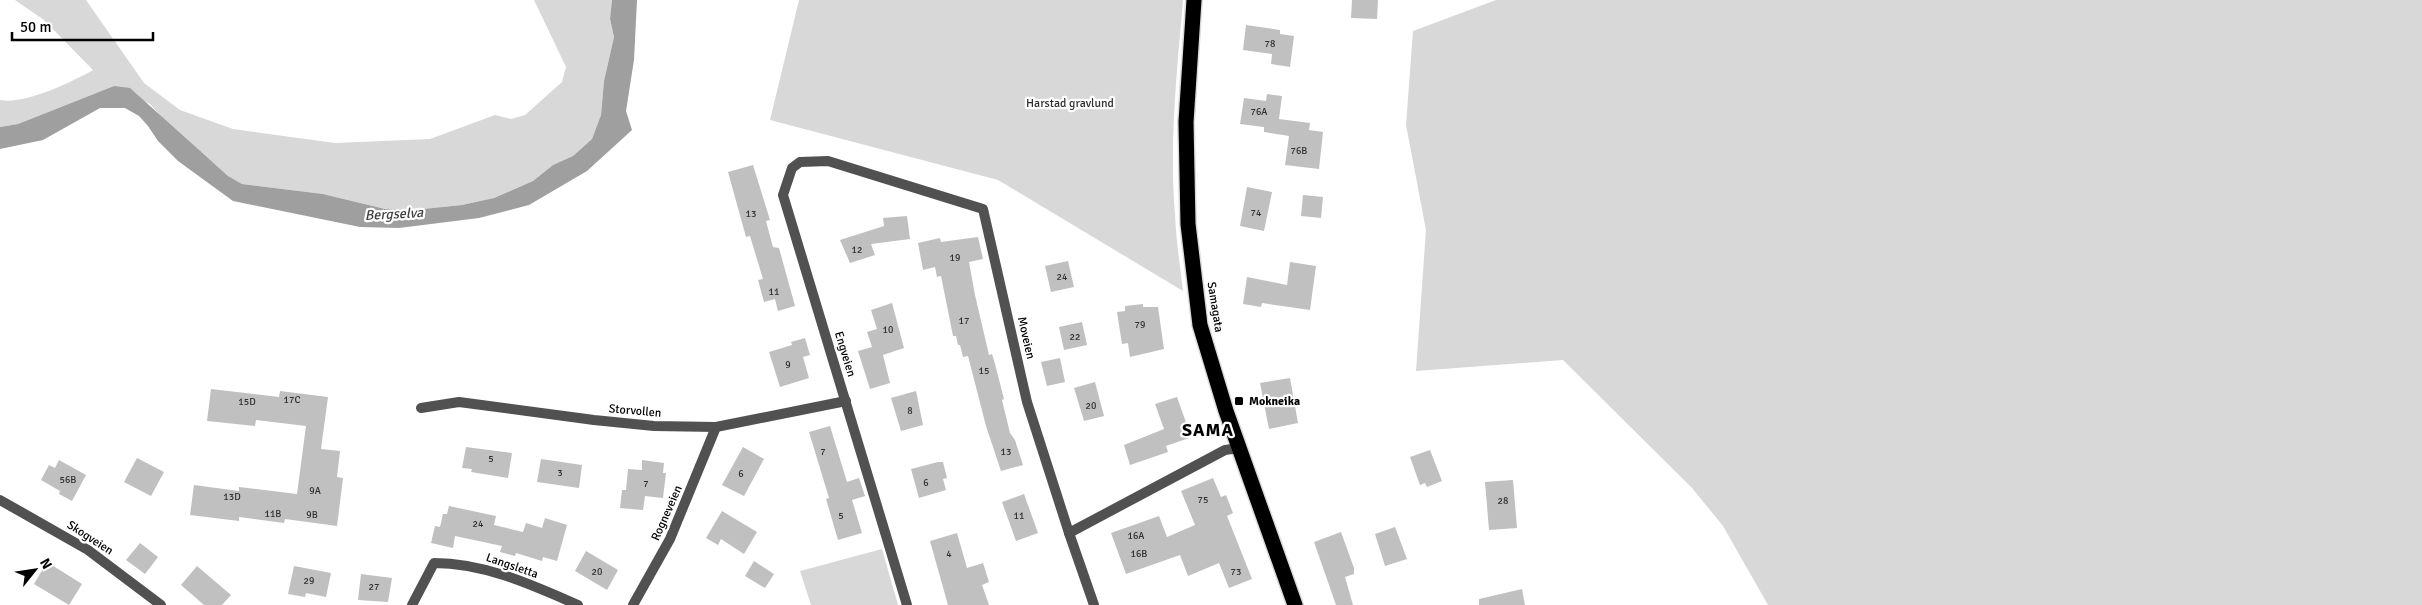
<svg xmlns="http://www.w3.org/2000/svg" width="2422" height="605" font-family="Signika,sans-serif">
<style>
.green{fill:#d8d8d8}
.water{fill:#9f9f9f}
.building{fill:#c0c0c0}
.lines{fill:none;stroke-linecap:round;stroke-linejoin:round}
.highway-casing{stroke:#dbdbdb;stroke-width:18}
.street{stroke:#515151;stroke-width:10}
.highway{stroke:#000;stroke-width:15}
.poi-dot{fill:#000;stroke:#fff;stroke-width:2}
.labels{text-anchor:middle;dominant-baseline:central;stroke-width:4.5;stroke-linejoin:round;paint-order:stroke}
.number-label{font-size:10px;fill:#303030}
.park-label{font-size:12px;fill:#2f2f2f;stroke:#fff}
.street-label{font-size:12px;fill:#000;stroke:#fff}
.poi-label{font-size:12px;font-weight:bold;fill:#000;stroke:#fff;text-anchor:start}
.water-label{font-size:14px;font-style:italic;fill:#404040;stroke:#fff}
.district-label{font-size:18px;font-weight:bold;letter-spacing:1px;fill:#000;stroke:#fff}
</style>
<rect width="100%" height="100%" fill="#fff"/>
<g class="green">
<path d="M15 0H86L144 83 180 110 233 129 335 143 430 139 495 115 511 119 525 115 562 82 566 67 534 0H612L610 19 614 37 604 81 601 115 592 139 573 156 553 165 533 181 494 198 462 205 423 209H385L323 194 242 184 228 176 168 124 150 104 114 86 18 124 0 127V100C24 105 72 82 93 70L44 20Z"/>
<path d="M799 0H1183C1177 70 1169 144 1175 214 1176 240 1180 265 1183 291L998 180 770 120Z"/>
<polygon points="1496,0 2422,0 2422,605 1768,605 1723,526 1692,488 1563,360 1416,371 1426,230 1406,125 1413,31"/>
<polygon points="882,549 898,605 811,605 800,571"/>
</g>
<polygon class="water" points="612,0 637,0 634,60 626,111 632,130 587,171 529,205 479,218 399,228 360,227 233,201 178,161 158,141 148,126 139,116 125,108 100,108 43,140 0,149 0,127 18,124 114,86 130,88 228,176 242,184 323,194 385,209 423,209 462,205 494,198 533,181 553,165 573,156 592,139 601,115 604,81 614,37 610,19"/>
<g class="building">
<polygon points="1352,0 1378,0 1377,19 1351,18"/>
<polygon points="1246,25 1280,30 1280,34 1294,36 1290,67 1271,64 1272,54 1243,50"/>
<polygon points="1267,94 1282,96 1279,119 1310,123 1309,130 1323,132 1319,169 1285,165 1289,136 1264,132 1264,127 1240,124 1244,98 1266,101"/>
<polygon points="753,165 770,220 766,221 773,247 779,248 795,306 778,311 775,299 764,302 758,280 763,279 750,236 746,237 728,172"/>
<polygon points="1247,187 1272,192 1264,231 1240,226"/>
<polygon points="1303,195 1323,197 1321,218 1301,216"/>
<polygon points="907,216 910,239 871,244 875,255 850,263 840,240 884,226 883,218"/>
<polygon points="978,237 983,259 969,262 975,295 989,355 992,354 995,364 1004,399 1002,400 1010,433 1015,440 1023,465 1001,471 986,426 968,356 963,357 960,345 958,345 956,336 953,336 941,276 937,277 935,267 923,270 918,243 940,238 941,242"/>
<polygon points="1068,261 1074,287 1051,292 1045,266"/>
<polygon points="1290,262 1316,266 1310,310 1262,303 1261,307 1243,304 1247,277 1287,285"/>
<polygon points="892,303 904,348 883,355 890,383 870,389 858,351 872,347 867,332 877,329 871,310"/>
<polygon points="1143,304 1143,307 1158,307 1164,349 1130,357 1128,343 1122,344 1117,312 1125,311 1125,306"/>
<polygon points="1082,322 1087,345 1064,350 1059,327"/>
<polygon points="805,338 810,355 803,357 809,378 780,387 769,352 792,345 791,342"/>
<polygon points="1060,358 1065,382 1047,386 1041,362"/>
<polygon points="1290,378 1298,423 1269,429 1260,383"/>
<polygon points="1095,382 1104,416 1084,421 1074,388"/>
<polygon points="211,389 279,397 280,391 328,397 321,449 340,451 337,477 343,478 337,526 285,519 284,523 239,517 239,521 190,515 194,485 239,491 239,487 297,494 306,426 256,420 255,426 207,421"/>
<polygon points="916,391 923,425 901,431 891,398"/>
<polygon points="1177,397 1188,428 1185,429 1189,438 1166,446 1168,452 1130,465 1124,445 1164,429 1155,404"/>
<polygon points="830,426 847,482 859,478 865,496 852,500 862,533 838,540 826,499 829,498 809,432"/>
<polygon points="466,447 512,453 508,478 471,472 472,469 462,468"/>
<polygon points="743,447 764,459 744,496 722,485"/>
<polygon points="1430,450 1442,481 1427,487 1425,483 1420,485 1410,457"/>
<polygon points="137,458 164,472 151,496 124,482"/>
<polygon points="541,459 582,465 579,488 537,482"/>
<polygon points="59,460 86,475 72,501 59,494 60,491 41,480 49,465 55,468"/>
<polygon points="642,460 664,463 663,473 666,473 663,498 645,496 643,510 620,508 622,490 626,490 628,469 642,470"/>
<polygon points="938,462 943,462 947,478 943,479 946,490 919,498 911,469"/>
<polygon points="1213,478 1221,497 1226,495 1233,513 1227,516 1252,579 1229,588 1219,563 1188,576 1180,555 1126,574 1111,533 1159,516 1167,537 1195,525 1181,491"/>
<polygon points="1513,480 1517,528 1489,530 1485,482"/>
<polygon points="1024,494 1038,533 1016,541 1002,502"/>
<polygon points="449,506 496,516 494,525 523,532 526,523 542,528 545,518 567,525 557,561 543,557 542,561 516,553 515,556 500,552 502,546 455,536 453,548 431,543 435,526 440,527 443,514 447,514"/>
<polygon points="722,511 757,532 744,554 721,539 718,545 706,538"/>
<polygon points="1395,527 1407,559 1385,566 1375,534"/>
<polygon points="1341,532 1354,568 1354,574 1345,577 1353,605 1336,605 1314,542"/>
<polygon points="957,533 967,568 983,563 989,582 982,585 989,605 948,605 930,541"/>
<polygon points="140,543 158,557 145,574 126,560"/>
<polygon points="586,551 618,570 607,590 575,571"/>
<polygon points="754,561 774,574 765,588 745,576"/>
<polygon points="47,562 82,584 69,605 34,584"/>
<polygon points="197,566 231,595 222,605 204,605 181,585"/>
<polygon points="294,566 331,573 326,597 306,593 305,597 288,594"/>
<polygon points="361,574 392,578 388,602 358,600"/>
<polygon points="1522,589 1525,605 1479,605 1479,599"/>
</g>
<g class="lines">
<defs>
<polyline id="highway" points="1194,0 1186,122 1188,224 1200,325 1226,411 1295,605"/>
</defs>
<use href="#highway" class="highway-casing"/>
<g class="street">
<polyline points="421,408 459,402 594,420 654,426 716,427 846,401"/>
<polyline points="0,500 88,550 161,605"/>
<polyline points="1069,533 1225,450 1239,448"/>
<path d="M412 605 434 563C485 563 532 585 578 605"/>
<polyline points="633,605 670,539 716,427"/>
<polyline points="907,605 783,195 792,168 800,162 828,161 983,209 1027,402 1069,533 1094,605"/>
</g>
<use href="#highway" class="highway"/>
</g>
<rect class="poi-dot" x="1234" y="396" width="10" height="10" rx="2.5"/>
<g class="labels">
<g class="number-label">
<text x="1270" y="44">78</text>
<text x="1259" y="112">76A</text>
<text x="1299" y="151">76B</text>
<text x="1256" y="213">74</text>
<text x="751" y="214">13</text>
<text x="857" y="250">12</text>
<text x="955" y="258">19</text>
<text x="1062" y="277">24</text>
<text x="774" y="292">11</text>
<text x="964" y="321">17</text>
<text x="1140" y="325">79</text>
<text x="888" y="330">10</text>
<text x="1075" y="337">22</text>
<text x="788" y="365">9</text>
<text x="984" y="371">15</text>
<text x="292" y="400">17C</text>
<text x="247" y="402">15D</text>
<text x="1091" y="406">20</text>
<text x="910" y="411">8</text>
<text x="823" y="452">7</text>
<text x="1006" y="452">13</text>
<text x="491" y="459">5</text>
<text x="560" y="473">3</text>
<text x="741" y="474">6</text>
<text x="68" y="480">56B</text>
<text x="926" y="483">6</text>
<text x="646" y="484">7</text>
<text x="315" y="491">9A</text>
<text x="232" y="497">13D</text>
<text x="1203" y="500">75</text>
<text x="1503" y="501">28</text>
<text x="273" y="514">11B</text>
<text x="312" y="515">9B</text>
<text x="841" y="516">5</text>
<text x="1019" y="516">11</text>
<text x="478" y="524">24</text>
<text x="1136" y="536">16A</text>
<text x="949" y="554">4</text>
<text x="1139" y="554">16B</text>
<text x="597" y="572">20</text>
<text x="1236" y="572">73</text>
<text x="309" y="581">29</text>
<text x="374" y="587">27</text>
</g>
<g class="park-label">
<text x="1070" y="103">Harstad gravlund</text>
</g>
<g class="street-label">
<text transform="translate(1215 307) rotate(81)">Samagata</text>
<text transform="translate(1026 338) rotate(77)">Moveien</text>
<text transform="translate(845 354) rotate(73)">Engveien</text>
<text transform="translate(635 411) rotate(5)">Storvollen</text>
<text transform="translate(667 513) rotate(-66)">Rogneveien</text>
<text transform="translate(90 538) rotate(33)">Skogveien</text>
<text transform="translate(512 566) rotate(19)">Langsletta</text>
</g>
<g class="poi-label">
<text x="1249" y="401">Mokneika</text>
</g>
<g class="water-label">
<text transform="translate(394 214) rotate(-3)">Bergselva</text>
</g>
<g class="district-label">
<text x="1208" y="430">SAMA</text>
</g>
</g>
<g transform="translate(35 570) rotate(60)" stroke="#ffffff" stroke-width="4" paint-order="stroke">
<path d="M0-4L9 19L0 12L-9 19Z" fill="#000000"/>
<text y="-8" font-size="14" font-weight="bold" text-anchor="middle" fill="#000000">N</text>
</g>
<path d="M12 32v8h141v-8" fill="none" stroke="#000000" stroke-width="2.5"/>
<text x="20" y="32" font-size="15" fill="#000000" stroke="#ffffff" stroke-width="4" paint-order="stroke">50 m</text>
</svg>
